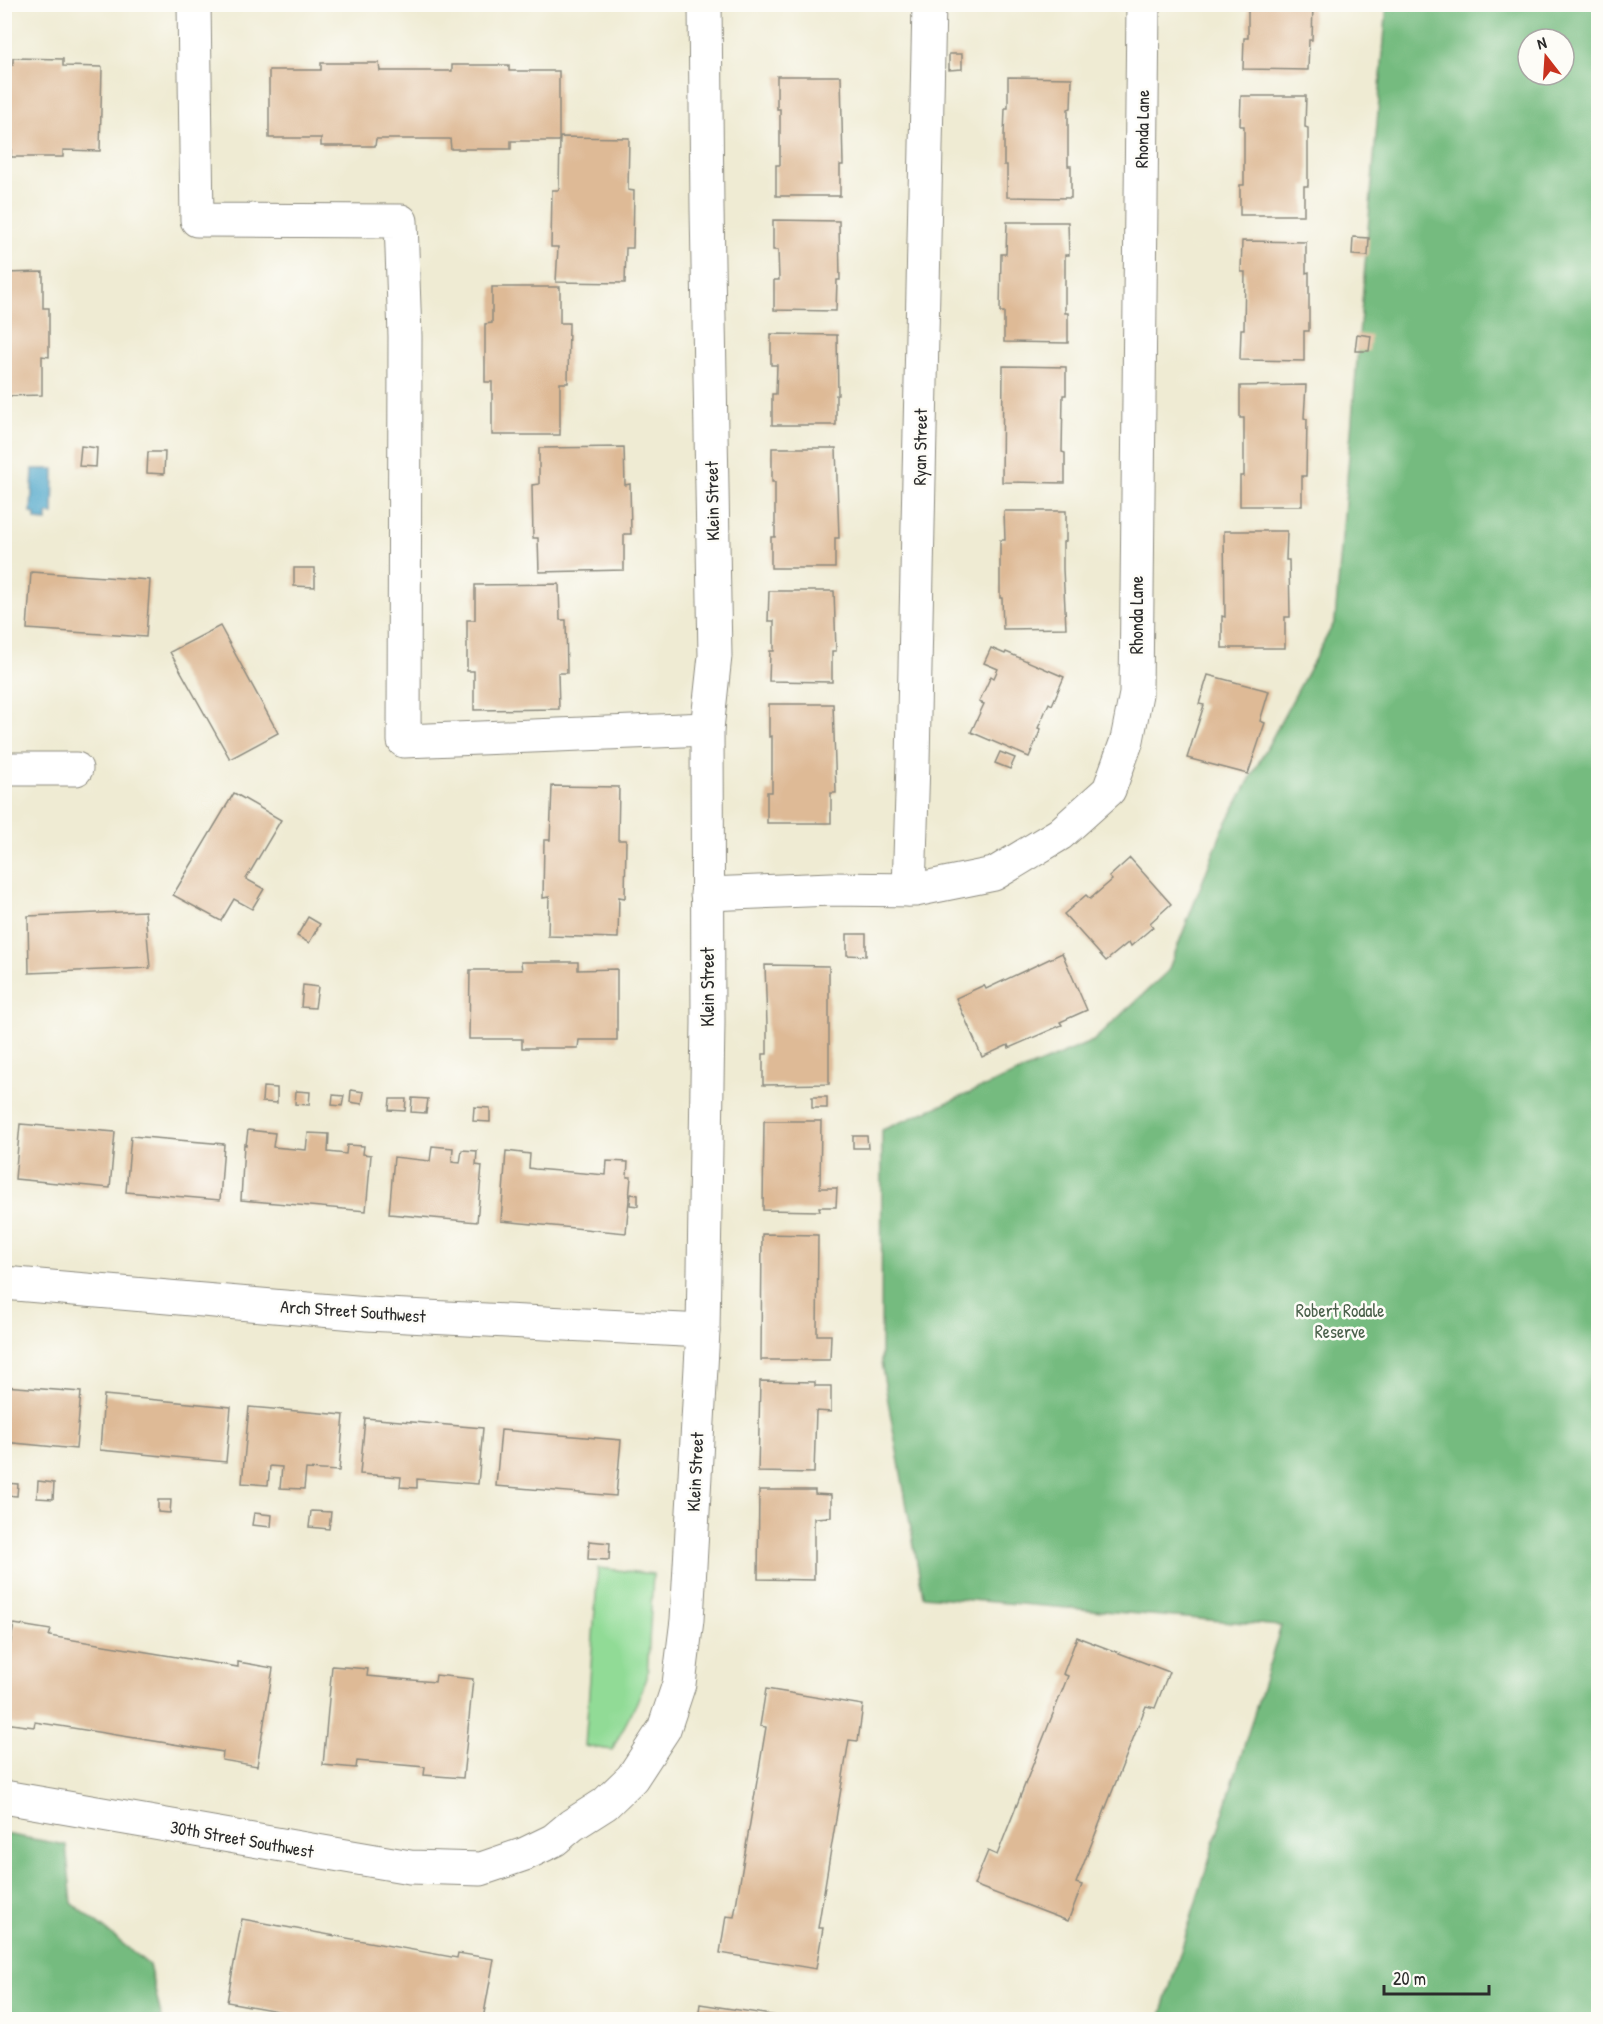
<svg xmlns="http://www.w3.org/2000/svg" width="1603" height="2024" font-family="'Patrick Hand',sans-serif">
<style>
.green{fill:#91db96;stroke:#5e8360;stroke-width:1.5}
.forest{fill:#74bb7f;stroke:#507355;stroke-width:1.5;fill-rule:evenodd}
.water{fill:#4ca5c9;stroke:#3c687a;stroke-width:1.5}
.building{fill:#deba96}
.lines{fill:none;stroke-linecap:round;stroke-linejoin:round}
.minor-casing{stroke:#8d8b7f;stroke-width:35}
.minor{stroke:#fff;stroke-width:33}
.labels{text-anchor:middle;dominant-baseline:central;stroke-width:5;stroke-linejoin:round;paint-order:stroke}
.street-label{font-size:18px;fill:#2b2b2b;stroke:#fdfcf7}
.park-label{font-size:18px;fill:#4a604b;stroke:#fdfcf7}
</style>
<rect width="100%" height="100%" fill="#fdfcf7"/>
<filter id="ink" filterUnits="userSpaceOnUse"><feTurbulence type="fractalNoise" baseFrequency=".0167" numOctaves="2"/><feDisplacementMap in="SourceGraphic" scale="12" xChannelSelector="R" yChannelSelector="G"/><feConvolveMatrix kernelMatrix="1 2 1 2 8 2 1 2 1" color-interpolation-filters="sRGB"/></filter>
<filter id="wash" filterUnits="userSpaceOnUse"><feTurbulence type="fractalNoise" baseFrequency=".008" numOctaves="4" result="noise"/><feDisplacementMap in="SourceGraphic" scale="24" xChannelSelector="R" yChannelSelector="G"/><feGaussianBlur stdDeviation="1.35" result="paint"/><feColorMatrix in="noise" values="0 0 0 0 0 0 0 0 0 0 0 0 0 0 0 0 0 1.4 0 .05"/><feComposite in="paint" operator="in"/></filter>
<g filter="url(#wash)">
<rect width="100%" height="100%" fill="#efebd3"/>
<polygon class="green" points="598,1568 653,1574 647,1678 636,1704 612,1750 585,1746"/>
<g class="forest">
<path d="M1387 5H1598V2019H1160L1281 1626 923 1596 881 1362 882 1130 1093 1041 1168 971 1222 831 1335 621ZM1528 39H1564V75H1528Z"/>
<polygon points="5,1834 66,1845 72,1903 149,1965 162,2019 5,2019"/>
</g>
<polygon class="water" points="33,469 54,469 53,514 47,514 47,521 35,520 35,514 31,513"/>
<g id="blocks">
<g class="building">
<polygon points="1248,4 1313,4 1312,40 1309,40 1308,70 1243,69 1244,38 1248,38"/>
<polygon points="949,54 962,54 962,69 949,70"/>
<polygon points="13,58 63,59 63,66 102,67 100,151 63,150 63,157 11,157 11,149 4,149 4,65 13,65"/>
<polygon points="321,63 379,63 380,71 452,71 452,65 509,65 509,71 559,71 559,141 511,141 511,149 451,149 450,139 376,139 375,146 321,146 321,138 269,138 269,70 321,70"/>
<polygon points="777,76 841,76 843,165 840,165 840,196 776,196 776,165 780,165 780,109 777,109"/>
<polygon points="1008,77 1072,78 1071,108 1068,109 1068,166 1071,166 1071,198 1007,197 1007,165 1004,165 1004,137 1005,108 1008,108"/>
<polygon points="1241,96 1306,96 1305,127 1308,128 1308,186 1304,186 1304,215 1240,215 1240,185 1244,185 1244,126 1240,126"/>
<polygon points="560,137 629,138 628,190 634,191 633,248 626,248 625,283 556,282 558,247 551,247 552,190 559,190"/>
<polygon points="773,220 839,221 840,280 837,280 836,311 774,310 774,280 779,280 778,250 773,250"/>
<polygon points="1007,222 1068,222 1069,255 1065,255 1065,313 1068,313 1068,343 1004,342 1004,312 1000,312 1001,254 1006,254"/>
<polygon points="1353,237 1369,238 1368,256 1352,255"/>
<polygon points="1242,241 1306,242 1306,273 1309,272 1309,331 1304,331 1304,361 1240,360 1241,329 1244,329 1245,272 1241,272"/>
<polygon points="43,272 43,308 49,308 49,357 42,356 42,395 4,396 4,273"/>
<polygon points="492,287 560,287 560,323 569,323 568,383 560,383 560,435 492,435 492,382 485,382 485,324 492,323"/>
<polygon points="771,334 837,335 838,395 836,395 836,425 772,425 772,394 776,394 777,365 771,365"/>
<polygon points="1357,334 1371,336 1369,351 1355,351"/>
<polygon points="1003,366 1066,367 1066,395 1063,395 1062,452 1065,453 1065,483 1002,482"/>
<polygon points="1306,385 1304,418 1307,419 1306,476 1302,476 1302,506 1240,506 1240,476 1244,476 1244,418 1240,418 1240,386"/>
<polygon points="81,446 97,448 96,467 79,466"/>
<polygon points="624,447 625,485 630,484 631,534 624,534 624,570 539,572 538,538 533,538 532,485 539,484 539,448"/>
<polygon points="772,448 836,448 839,538 835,538 835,568 771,568 771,537 775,537 775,482 772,482"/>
<polygon points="148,452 165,452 164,474 147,473"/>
<polygon points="1004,511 1066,511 1066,541 1063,542 1063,569 1066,628 1003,629 1002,598 1000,598 1000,540 1005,540"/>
<polygon points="1224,531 1287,531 1286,560 1289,560 1290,617 1285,617 1285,648 1222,648 1222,616 1225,617"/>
<polygon points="294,568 315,568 315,587 294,586"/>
<polygon points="31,572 150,580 146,637 27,629"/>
<polygon points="559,584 560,620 566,620 567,673 558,673 559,709 474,710 474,671 467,671 467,620 475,620 475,585"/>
<polygon points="769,591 834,591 836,651 832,651 832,682 769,681 770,651 774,651 774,621 768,621"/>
<polygon points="220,626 278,733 230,759 170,652"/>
<polygon points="991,648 1005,654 1006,652 1064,677 1052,705 1049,703 1038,728 1041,729 1029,757 971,732 984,704 979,702 991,676 994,678 998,669 984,663"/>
<polygon points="1208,675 1269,691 1260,721 1265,723 1248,774 1187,758 1204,705 1199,704"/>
<polygon points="769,704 833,704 836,793 831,793 831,823 767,823 767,792 772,792 772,736 769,737"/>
<polygon points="1000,752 1015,758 1010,769 995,763"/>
<polygon points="552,786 619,787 618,840 626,840 625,898 619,897 618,938 548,936 549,897 543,898 544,840 550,840"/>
<polygon points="234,793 281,820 246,879 264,889 252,909 234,899 221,921 173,895"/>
<polygon points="1130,858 1171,904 1150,923 1153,927 1131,946 1129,942 1106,961 1064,914 1086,895 1090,899 1112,880 1109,877"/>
<polygon points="145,911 150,968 29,973 28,916"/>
<polygon points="308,917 320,924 309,943 297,936"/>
<polygon points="847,934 866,934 866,956 847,955"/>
<polygon points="1062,953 1087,1010 1060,1022 1062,1025 1009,1048 1008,1045 982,1057 956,998 982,986 984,985 986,989"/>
<polygon points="521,962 578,962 578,970 617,969 617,1040 579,1040 578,1048 522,1048 522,1039 469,1039 470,970 522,970"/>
<polygon points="765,965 829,966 829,1084 763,1085 763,1054 767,1054 767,1025"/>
<polygon points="303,985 318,987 315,1008 301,1007"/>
<polygon points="263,1087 277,1088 277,1103 262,1102"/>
<polygon points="351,1090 364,1092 362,1104 350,1102"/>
<polygon points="296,1091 310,1092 309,1105 295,1104"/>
<polygon points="333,1095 344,1096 342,1106 332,1105"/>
<rect x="812" y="1097" width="15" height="11"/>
<polygon points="412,1098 428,1099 426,1113 411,1112"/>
<polygon points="390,1099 406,1099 405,1111 389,1110"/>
<polygon points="474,1107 490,1108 490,1122 473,1121"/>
<polygon points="764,1121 821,1121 820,1188 837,1188 836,1207 819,1207 820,1211 763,1210"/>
<polygon points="20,1124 115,1132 110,1188 15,1179"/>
<polygon points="248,1130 275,1133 273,1147 306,1150 308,1133 329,1134 328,1152 346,1154 347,1145 364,1146 363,1154 371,1155 366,1211 241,1200 244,1144 246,1145"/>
<polygon points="131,1136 224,1144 220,1200 126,1192"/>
<polygon points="853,1136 867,1136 868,1148 853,1148"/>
<polygon points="432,1146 453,1148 452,1162 460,1163 462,1150 477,1151 476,1165 482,1166 477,1222 389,1214 394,1157 430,1161"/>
<polygon points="506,1151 530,1154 529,1168 535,1169 606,1175 607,1161 628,1162 627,1177 631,1177 626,1233 501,1221"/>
<polygon points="631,1194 638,1195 638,1206 630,1205"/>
<polygon points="762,1234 818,1235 817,1335 831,1335 830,1360 761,1360"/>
<polygon points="760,1381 815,1382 815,1386 831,1386 831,1412 816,1411 814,1473 758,1472"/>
<polygon points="4,1386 81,1392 76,1449 4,1442"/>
<polygon points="104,1395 231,1407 226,1462 100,1450"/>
<polygon points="249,1407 344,1415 339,1471 306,1469 304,1489 280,1488 282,1467 270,1466 268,1485 242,1483"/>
<polygon points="365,1418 483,1428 478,1484 417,1479 417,1488 400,1487 401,1477 360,1474"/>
<polygon points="501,1430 621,1440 616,1496 496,1486"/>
<polygon points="38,1481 54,1483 53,1499 37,1498"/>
<polygon points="5,1483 18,1484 17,1496 4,1495"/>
<polygon points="759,1490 815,1490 815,1494 831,1495 831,1517 814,1518 814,1580 758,1579"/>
<polygon points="158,1500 171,1500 170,1513 158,1512"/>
<polygon points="311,1511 331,1512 329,1529 309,1527"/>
<polygon points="254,1513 272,1515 271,1527 252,1525"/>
<polygon points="589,1541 610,1543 609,1560 588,1559"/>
<polygon points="14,1624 51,1630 49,1636 238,1667 238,1662 273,1668 257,1766 222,1760 223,1752 35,1722 34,1727 4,1723 4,1679"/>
<polygon points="1077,1637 1169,1672 1155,1708 1146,1706 1076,1883 1082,1885 1068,1921 974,1885 988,1851 997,1855 1068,1676 1063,1674"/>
<polygon points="332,1666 368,1669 367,1676 435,1682 436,1675 473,1679 463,1778 424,1775 425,1767 357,1761 356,1768 323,1765"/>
<polygon points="766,1689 863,1705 858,1741 849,1740 818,1928 823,1928 816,1969 720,1953 726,1916 734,1917 750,1823 766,1727 760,1726"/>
<polygon points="242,1919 457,1958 458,1953 494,1959 483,2019 323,2019 227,2002"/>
<polygon points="700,2004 790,2018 789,2019 698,2019"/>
</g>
</g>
</g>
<g filter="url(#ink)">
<use href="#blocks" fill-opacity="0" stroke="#8d8b7f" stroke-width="1.5"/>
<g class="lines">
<defs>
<g id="minor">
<polyline points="194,4 197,220 401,221 405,336 404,741 707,729"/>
<polyline points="4,769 76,769"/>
<polyline points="909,890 913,762 929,4"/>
<polyline points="707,894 832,889 915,890 994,874 1060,834 1109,790 1127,740 1136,694 1143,4"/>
<polyline points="4,1283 367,1314 703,1331"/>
<polyline points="4,1797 410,1867 481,1869 525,1854 554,1840 572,1825 605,1804 632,1778 664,1729 679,1684 687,1620 703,1331 708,1022 707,729 715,656 707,208 705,4"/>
</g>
</defs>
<use href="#minor" class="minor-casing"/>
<use href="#minor" class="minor"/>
</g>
</g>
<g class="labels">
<g class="street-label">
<text transform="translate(1142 129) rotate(-89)">Rhonda Lane</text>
<text transform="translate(920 447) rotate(-89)">Ryan Street</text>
<text transform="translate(712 501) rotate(-91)">Klein Street</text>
<text transform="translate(1136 615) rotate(-90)">Rhonda Lane</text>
<text transform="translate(707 987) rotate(-90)">Klein Street</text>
<text transform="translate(353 1311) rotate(4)">Arch Street Southwest</text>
<text transform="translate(695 1472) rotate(-87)">Klein Street</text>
<text transform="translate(242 1839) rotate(10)">30th Street Southwest</text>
</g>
<g class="park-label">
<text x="1340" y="1310">Robert Rodale<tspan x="1340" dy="21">Reserve</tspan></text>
</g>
</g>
<rect width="1603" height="2024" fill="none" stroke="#fdfcf7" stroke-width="24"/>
<g transform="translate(1546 57) rotate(343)"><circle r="28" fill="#fdfcf7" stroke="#a9a8a5" stroke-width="1.5"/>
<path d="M0-4.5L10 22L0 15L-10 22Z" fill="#c8321e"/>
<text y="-9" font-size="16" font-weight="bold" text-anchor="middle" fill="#2b2b2b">N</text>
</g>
<path d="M1384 1985v9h105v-9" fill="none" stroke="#2b2b2b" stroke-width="3"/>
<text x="1393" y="1985" font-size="18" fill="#2b2b2b" stroke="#fdfcf7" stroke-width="4.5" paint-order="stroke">20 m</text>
</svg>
